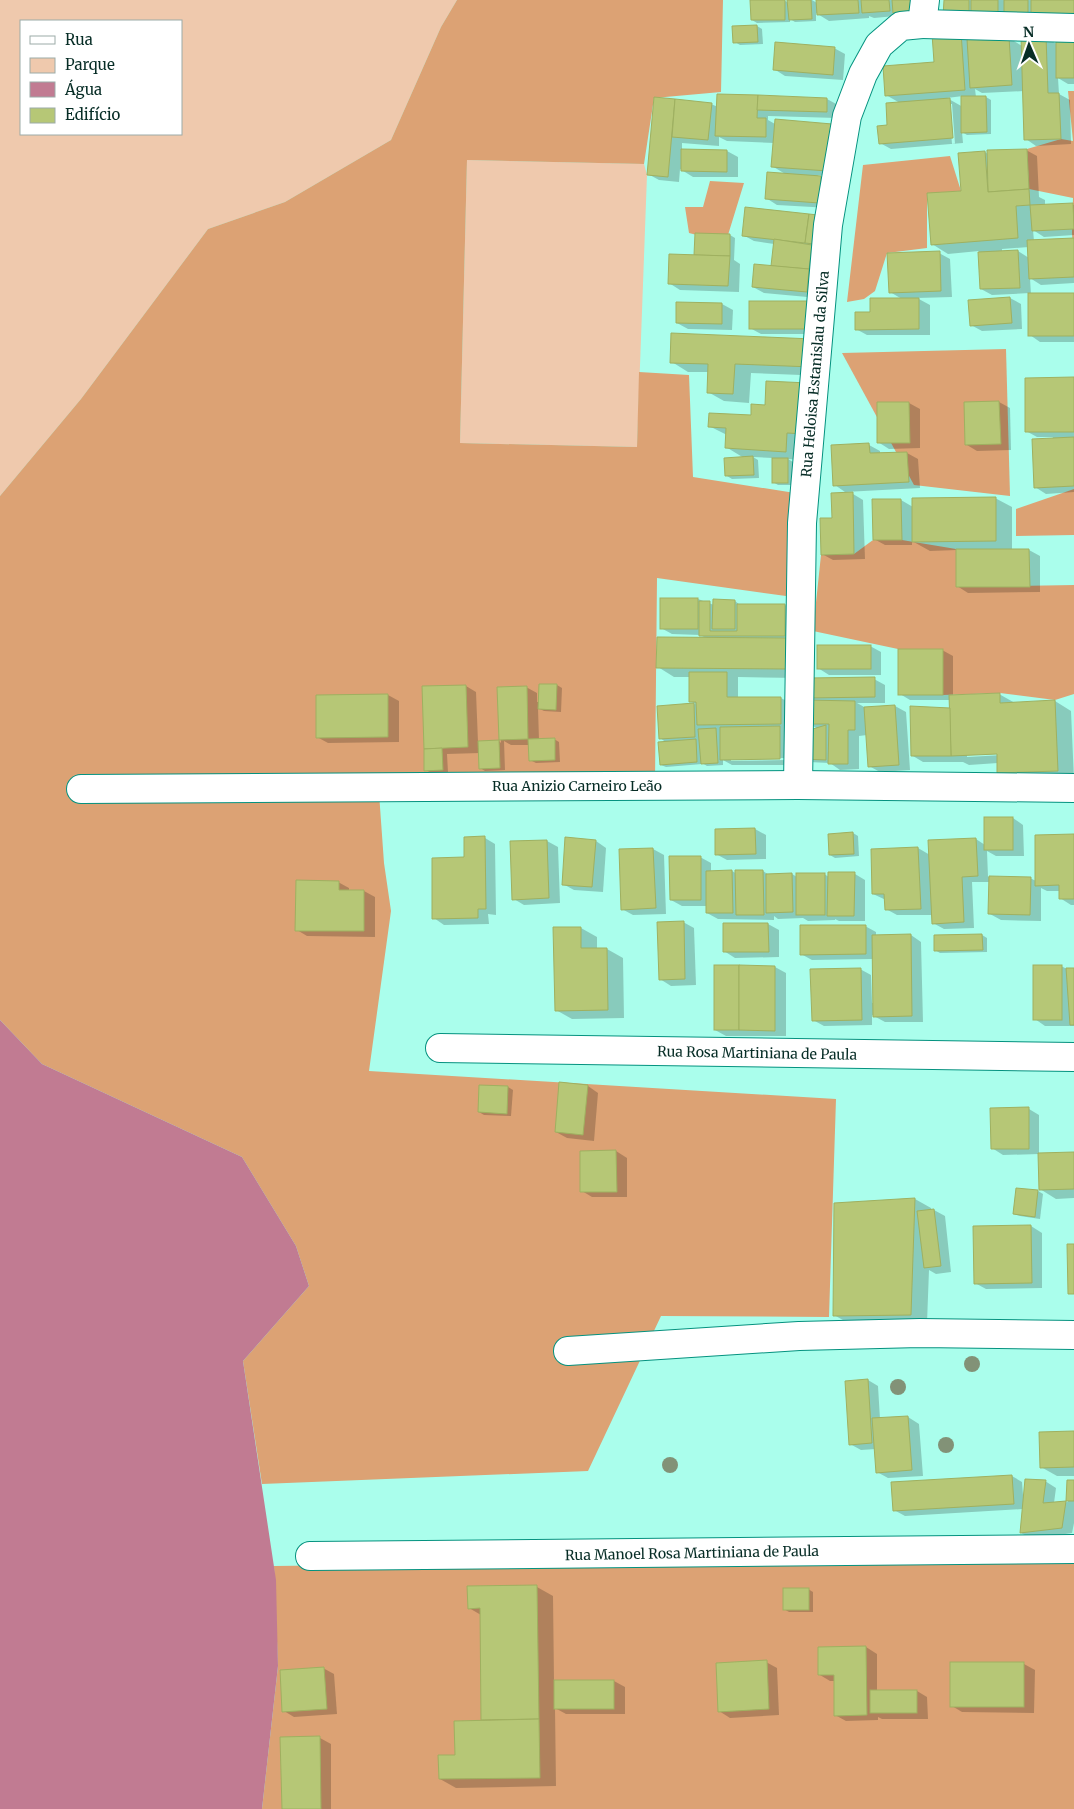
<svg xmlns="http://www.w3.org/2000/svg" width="1074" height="1809" font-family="Merriweather,serif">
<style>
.green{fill:#efc9ad;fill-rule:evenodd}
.forest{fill:#dca274}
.water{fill:#c17b92}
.shadow{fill:#0003;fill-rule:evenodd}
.building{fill:#b6c776;stroke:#9fb060}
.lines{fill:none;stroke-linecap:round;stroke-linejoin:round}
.minor-casing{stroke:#04927f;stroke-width:30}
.minor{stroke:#fff;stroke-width:28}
.tree{fill:#829277}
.labels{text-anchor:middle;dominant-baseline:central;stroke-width:5;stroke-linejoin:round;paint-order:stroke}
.street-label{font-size:14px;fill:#072d26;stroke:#fff}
</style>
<rect width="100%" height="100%" fill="#aafeec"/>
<g class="green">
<path d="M0 0H457L441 27 391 140 285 202 208 229 81 399 0 496ZM21 21H181V134H21Z"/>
<polygon points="467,160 644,164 647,175 637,447 460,443"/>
</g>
<g class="forest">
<polygon points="457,0 723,0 721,92 654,98 644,164 467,160 460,443 637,447 639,372 689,375 693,477 795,493 786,596 657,578 655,781 378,779 384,863 391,911 369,1071 836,1099 829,1317 661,1316 588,1471 262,1484 243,1361 309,1286 296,1246 242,1157 42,1064 0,1020 0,496 81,399 208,229 285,202 391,140 441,27"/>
<polygon points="1068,91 1074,91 1074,266 1072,233 1073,198 1029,189 1027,149 1061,139 1073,141"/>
<polygon points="950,156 961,191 927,194 927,248 887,253 875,291 864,299 847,302 863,165"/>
<polygon points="710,181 744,183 728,235 701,236 689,233 685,207 703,207"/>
<polygon points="1006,349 1010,496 914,485 842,353"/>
<polygon points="1074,489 1074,535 1016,536 1016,509"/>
<polygon points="873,540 902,540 956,549 956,587 1074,585 1074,694 1055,700 1000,693 943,695 898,649 813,631 821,555 854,554"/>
<polygon points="1074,1557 1074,1809 262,1809 278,1666 274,1566"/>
</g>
<polygon class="water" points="0,1020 42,1064 242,1157 296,1246 309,1286 243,1361 276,1580 278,1666 262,1809 0,1809"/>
<g class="shadow">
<polygon points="789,0 812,0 817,3 817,0 916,0 917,14 874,18 869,16 869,18 829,21 816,13 816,21 795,22 790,19 790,22 757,23 752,20 785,1 789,3"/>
<polygon points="945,0 1074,0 1074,24 983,23"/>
<polygon points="757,26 762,29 763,44 740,45 735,42 734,27"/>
<path d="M934 35 1009 38 1022 46 1046 38 1057 44 1074 40V84H1068L1058 78 1059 94 1070 100 1071 144 1036 146 1026 139 1024 91 982 93 975 89 976 97H986L991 100V134L967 135 962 132 963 143 891 149 880 143 900 103 886 95 935 63ZM963 96V107L947 98ZM949 104H952L955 144H952Z"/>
<polygon points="834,48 845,54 843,80 785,76 774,69"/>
<polygon points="655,99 711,104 718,107 827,99 838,105 837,118 768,116 768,120 775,124 838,177 817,175 831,183 830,208 777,205 766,198 787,175 772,166 774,143 727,141 719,137 719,146 682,143 682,150 727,151 738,157 738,177 693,177 680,169 679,182 659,180 648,174"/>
<path d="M1026 150 1037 156 1039 197 1045 200V206L1074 205V235L1044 237 1033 230 1034 241 1074 239V283L1041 285 1030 278 1031 295 1074 294V342H1040L1030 335V293L992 295 981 289 979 251 948 254 932 244 985 152 988 154ZM1029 247V258L1018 251 1002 252V249Z"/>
<polygon points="825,217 818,298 764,293 753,287 772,267 774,244 754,241 743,235"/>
<polygon points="730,235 735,238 734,260 740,264 739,292 680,290 669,283 696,256"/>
<polygon points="939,253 950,259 952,297 917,298 930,305 930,335 867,335 856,329 872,314 902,299 890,292"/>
<polygon points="1010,298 1021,304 1022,329 982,331 971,325"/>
<polygon points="813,302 824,334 761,334 750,328"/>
<polygon points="722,304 733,310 732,330 688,329 677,323"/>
<polygon points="813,340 827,376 751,373 749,403 724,401 708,392 709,372 688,372 672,362"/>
<polygon points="1074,378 1074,492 1046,494 1035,487 1053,437 1037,437 1026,431"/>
<polygon points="824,393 802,460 788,459 793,462 793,485 778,485 773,482 773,458 753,457 758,460 759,478 732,479 727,476 744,458 726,447 727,435 709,426 752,417 766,406"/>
<polygon points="999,402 1010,408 1011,450 977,451 967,445 965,403"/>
<polygon points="878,403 909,403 920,409 920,448 889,449 878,442"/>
<polygon points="869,445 880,451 880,454 907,453 918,459 920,488 845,492 835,485"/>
<polygon points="853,494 863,500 865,559 833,560 822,554 833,519"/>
<polygon points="995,498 1012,507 1012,550 1029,550 1040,556 1040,592 968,593 957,586 957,550 930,551 912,541 912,545 885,545 874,539 873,501 901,500 913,507"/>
<path d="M661 599H698L714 605 735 601 740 605H785L796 612 802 678 738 677V698H781L792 704V730H784L790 733V765H732L723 760V765L707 766 702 763V764L666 767 661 765 667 743 660 738 658 707 696 704 690 701V677H674L658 667 706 638 700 635 672 634 661 628ZM731 758H786V760L731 761Z"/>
<polygon points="870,646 881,652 881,675 829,675 818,668"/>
<path d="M942 650 953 656V696L999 694 1015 703 1055 701 1071 711 1074 780 1015 782 999 772 998 763 969 765 963 762H923L913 756 951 709 950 700H910L900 694ZM1003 752V755L967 757V754Z"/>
<polygon points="874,679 885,685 885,703 857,703 866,708 895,706 906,712 910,770 880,772 869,766 867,735 859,736 859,769 840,770 830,763 808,762 818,729 808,723 818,702 811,698"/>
<polygon points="557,685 562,688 561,712 544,711 538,708 539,740 554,739 559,742 560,762 536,763 530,760 530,745 511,745 504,741 505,770 485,771 480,768 480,753 447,754 448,772 431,773 426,770 466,686 476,692 478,742 499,741 501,743 499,688 526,687 537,693 537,702 539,702"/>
<polygon points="388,695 399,701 399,742 328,743 317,737"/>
<polygon points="1013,818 1023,825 1024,856 996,856 987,851 988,877 1030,878 1036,881 1074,836 1074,905 1071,905 1060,898 1060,891 1047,891 1041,888 1041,921 1001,920 990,914 990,882 972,882 974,928 944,929 933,923 933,915 897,915 886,909 886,900 873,894 872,850 918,848 930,855 976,839 985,845"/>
<polygon points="755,829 766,835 766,859 727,860 716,854"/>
<polygon points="853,833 858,836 859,856 835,858 830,855"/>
<polygon points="485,838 495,844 496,915 488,914 489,924 444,925 434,918 466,858"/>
<polygon points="547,841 558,847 560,903 524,905 514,899"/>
<polygon points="596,841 606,848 603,892 574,890 563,884"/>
<polygon points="653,849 664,855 666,914 633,915 622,909"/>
<polygon points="700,857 711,863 711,872 732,871 737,874 763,871 769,875 792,874 797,877 824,874 829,877 855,874 865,880 865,921 839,921 835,919 835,920 808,921 803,918 778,919 774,916 774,920 718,919 707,913 707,906 682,906 671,900"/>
<polygon points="338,882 349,888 349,891 364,891 375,897 375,937 307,936 297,930"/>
<polygon points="683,922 694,928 696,985 671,986 660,979"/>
<polygon points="724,924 768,924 779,930 779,957 735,958 724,951"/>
<polygon points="865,926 876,932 876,936 911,935 921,942 923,1022 885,1022 872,1015 872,1025 824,1026 813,1020 860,969 871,975 872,1003 874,1003 873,959 812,960 801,954"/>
<polygon points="581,928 597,937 597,949 607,949 623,958 624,1018 572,1019 556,1010"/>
<polygon points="982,935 987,938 987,952 940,953 935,950"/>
<polygon points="1061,966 1067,969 1074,969 1074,1026 1045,1026 1035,1019"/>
<polygon points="775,967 786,973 786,1036 726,1036 715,1030"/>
<polygon points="588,1086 598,1093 594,1141 567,1138 556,1132"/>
<polygon points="508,1087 513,1090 511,1116 484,1115 479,1112"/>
<polygon points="1029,1109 1039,1115 1039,1154 1074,1153 1074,1198 1056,1199 1040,1189 1039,1154 1003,1155 992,1148"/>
<polygon points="616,1151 627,1158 627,1197 592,1197 582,1191"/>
<polygon points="1038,1191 1043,1194 1040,1219 1020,1216 1014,1214"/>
<polygon points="915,1199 931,1208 931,1211 934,1210 945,1216 951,1272 936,1274 929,1270 927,1323 850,1324 834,1315"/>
<polygon points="1031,1226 1042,1233 1042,1288 986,1289 975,1283"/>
<polygon points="868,1380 878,1386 880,1419 908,1417 919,1424 923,1476 888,1478 877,1472 876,1449 861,1450 850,1444"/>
<polygon points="1074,1432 1074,1476 1057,1476 1041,1467"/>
<polygon points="1012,1476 1022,1482 1023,1495 1045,1481 1056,1488 1054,1503 1068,1502 1068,1482 1074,1481 1074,1523 1072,1533 1032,1539 1021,1533 1023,1509 905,1516 894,1510"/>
<polygon points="537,1587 553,1596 554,1681 614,1681 625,1687 625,1714 566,1714 555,1708 556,1786 456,1788 440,1779 483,1722 481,1615 469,1608"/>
<polygon points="808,1589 813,1592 813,1612 789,1612 784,1609"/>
<polygon points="866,1647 877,1654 877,1691 917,1691 927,1697 928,1719 882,1719 878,1717 878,1720 846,1721 835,1715 835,1681 830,1681 820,1675"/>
<polygon points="766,1662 777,1668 779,1715 730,1718 719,1711"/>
<polygon points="1024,1664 1035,1670 1034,1713 962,1712 952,1706"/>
<polygon points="323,1668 334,1674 337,1714 294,1717 284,1711"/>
<polygon points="320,1738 331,1744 331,1809 283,1809"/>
</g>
<g class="building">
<polygon points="750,0 785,0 785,20 751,20"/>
<polygon points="787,0 811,0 812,19 789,20"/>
<polygon points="816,0 858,0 859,13 817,15"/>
<polygon points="861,0 889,0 890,11 862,13"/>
<polygon points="892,0 911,0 912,11 893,13"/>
<polygon points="944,0 969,0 969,16 943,16"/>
<rect x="971" y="0" width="27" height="17"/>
<rect x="1004" y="0" width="24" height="17"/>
<polygon points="1031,0 1074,0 1074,19 1031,20"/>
<polygon points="757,25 758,42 733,43 732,26"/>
<polygon points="961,32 965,90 885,96 883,66 934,62 932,34"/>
<polygon points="1046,36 1048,93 1059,93 1061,139 1024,140 1021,37"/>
<polygon points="1009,37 1012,85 970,88 967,39"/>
<rect x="1056" y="39" width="18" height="39"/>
<polygon points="775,42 835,47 833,75 773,70"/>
<polygon points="717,94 758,95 757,118 766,118 766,137 715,136"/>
<polygon points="758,95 827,98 827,112 757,110"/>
<polygon points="961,96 986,96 987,132 961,133"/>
<polygon points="654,97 675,99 668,177 647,175"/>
<polygon points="950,98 953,138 879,144 877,126 887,125 886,103"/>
<polygon points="675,99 712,103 708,140 672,137"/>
<polygon points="775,119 832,124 828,171 771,167"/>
<polygon points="681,149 727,150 727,172 681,171"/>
<polygon points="1027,149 1029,189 988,192 987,150"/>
<polygon points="985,151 988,192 1029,189 1030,205 1016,206 1018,238 931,245 927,193 961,191 958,153"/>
<polygon points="767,172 821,176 819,203 765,199"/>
<polygon points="1073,203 1074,229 1032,231 1030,205"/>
<polygon points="745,207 809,214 805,243 742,236"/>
<polygon points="809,214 826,216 823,245 805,243"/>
<polygon points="695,233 730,234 730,256 694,255"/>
<polygon points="1074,238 1074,277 1029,279 1027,240"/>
<polygon points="774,239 812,245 809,269 771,266"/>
<polygon points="1018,250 1020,288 980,289 978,252"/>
<polygon points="940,251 941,291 889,293 887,253"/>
<polygon points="669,254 730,256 728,286 668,284"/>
<polygon points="754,264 809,269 807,292 752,287"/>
<rect x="1028" y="293" width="46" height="43"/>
<polygon points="1010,297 1012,323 970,326 968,300"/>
<polygon points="870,298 919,298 919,329 855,330 855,312 870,312"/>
<rect x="749" y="301" width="65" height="28"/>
<polygon points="676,302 722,303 722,324 676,323"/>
<polygon points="671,333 813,339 812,367 735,364 733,394 707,393 708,364 670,363"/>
<polygon points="1074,377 1074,432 1025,432 1025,378"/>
<polygon points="766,381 808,383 805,434 787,433 786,452 725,448 726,428 708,427 709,413 751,415 751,404 765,405"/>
<polygon points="999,401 1001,444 965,445 964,402"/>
<polygon points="877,402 909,402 910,443 877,443"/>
<polygon points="1074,437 1074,486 1034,488 1032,439"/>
<polygon points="869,443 870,453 907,452 909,482 833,486 831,445"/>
<polygon points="753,456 754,475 725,476 724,458"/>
<rect x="772" y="458" width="16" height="25"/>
<polygon points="853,492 854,554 821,555 820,518 832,518 831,493"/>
<polygon points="996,497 996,541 912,542 912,498"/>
<polygon points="872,499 901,499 902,540 873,540"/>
<polygon points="956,549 1029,549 1030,587 956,587"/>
<rect x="660" y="598" width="38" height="31"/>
<polygon points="713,599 735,600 735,629 712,629"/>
<polygon points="699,601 710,601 710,631 737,631 737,604 785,604 785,636 699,636"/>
<polygon points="657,637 786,638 786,669 656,668"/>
<rect x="817" y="645" width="54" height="24"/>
<rect x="898" y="649" width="45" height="46"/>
<polygon points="689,672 727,672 727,697 781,697 781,724 697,725 696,702 689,702"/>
<polygon points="875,677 875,697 809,698 809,678"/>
<polygon points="539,684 557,684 556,710 538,709"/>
<polygon points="466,685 468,747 424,749 422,686"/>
<polygon points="527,686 528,739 499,740 497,687"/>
<polygon points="1000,693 1000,703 1055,700 1058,771 997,773 997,754 951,756 949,695"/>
<polygon points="388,694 388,737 316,738 316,695"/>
<polygon points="807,700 855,701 855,730 848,730 848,764 828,764 829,724 807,724"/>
<polygon points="694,703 695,737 659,739 657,706"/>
<polygon points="895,705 899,765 868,767 864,707"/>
<polygon points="910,706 950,708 951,756 911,756"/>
<polygon points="826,725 826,760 802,759 803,732"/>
<polygon points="780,726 780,759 720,760 720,727"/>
<polygon points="716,728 718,763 701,764 698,729"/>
<polygon points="555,738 555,760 529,761 528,739"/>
<polygon points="696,739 697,762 660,765 658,742"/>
<polygon points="499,740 500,768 479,769 478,741"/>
<polygon points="442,748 443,770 424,771 424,749"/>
<rect x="984" y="817" width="29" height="33"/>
<polygon points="755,828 756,854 715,855 715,829"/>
<polygon points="853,832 854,854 829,855 828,834"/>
<polygon points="1074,834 1074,899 1059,899 1059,885 1035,886 1035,835"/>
<polygon points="485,836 486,909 478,909 478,918 432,919 432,858 464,857 464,837"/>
<polygon points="565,837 596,840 592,887 562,885"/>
<polygon points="976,838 978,876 962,877 964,922 932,924 928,840"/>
<polygon points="547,840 549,898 512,900 510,841"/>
<polygon points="918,847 921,909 885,910 884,894 872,894 871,849"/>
<polygon points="653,848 656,908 621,910 619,849"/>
<polygon points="669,856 701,856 701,900 670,900"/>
<polygon points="732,870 733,913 706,913 706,871"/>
<polygon points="735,870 763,870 764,915 736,915"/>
<polygon points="828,872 855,872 854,916 827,916"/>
<polygon points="792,873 793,912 766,913 766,874"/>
<rect x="796" y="873" width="29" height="42"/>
<polygon points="989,876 1031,877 1030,915 988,914"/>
<polygon points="296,880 339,881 339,890 364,890 364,931 295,931"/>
<polygon points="684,921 685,979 659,980 657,922"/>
<polygon points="723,923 768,923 769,952 723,952"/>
<polygon points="800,925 866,925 866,954 800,955"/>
<polygon points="553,927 581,927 581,948 607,948 608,1010 555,1011"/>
<polygon points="911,934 912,1016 873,1017 872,935"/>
<polygon points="982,934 983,950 934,951 934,935"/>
<rect x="714" y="965" width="25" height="65"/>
<polygon points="739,965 775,966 775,1031 739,1030"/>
<rect x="1033" y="965" width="29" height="55"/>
<polygon points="861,968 862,1020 812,1021 810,969"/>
<polygon points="1066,968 1074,968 1074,1025 1070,1025"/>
<polygon points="559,1082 588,1085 583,1135 555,1132"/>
<polygon points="479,1085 508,1086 507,1114 478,1112"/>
<polygon points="1029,1107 1029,1149 991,1149 990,1108"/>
<polygon points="616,1150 617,1192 580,1192 580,1151"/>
<polygon points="1074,1152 1074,1189 1039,1190 1038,1153"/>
<polygon points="1016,1188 1038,1190 1035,1217 1013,1214"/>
<polygon points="915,1198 911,1315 833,1316 834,1203"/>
<polygon points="934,1209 941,1266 924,1268 917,1211"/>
<polygon points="1031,1225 1032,1283 974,1284 973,1226"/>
<polygon points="1067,1244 1074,1244 1074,1294 1068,1294"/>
<polygon points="868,1379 872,1443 849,1445 845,1381"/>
<polygon points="908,1416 912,1470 876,1473 872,1418"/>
<polygon points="1074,1431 1074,1467 1040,1468 1039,1432"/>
<polygon points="1012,1475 1014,1504 893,1511 891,1482"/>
<polygon points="1025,1479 1046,1480 1043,1503 1066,1501 1062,1528 1020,1533"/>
<polygon points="1067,1480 1074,1480 1074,1501 1066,1501"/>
<polygon points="537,1585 539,1719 481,1720 480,1608 468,1609 467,1586"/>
<rect x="783" y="1588" width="26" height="22"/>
<polygon points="866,1646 867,1715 834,1716 834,1675 818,1675 818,1647"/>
<polygon points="767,1660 769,1709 718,1712 716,1663"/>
<rect x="950" y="1662" width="74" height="45"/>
<polygon points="324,1667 327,1709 282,1712 280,1670"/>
<rect x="554" y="1680" width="60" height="29"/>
<rect x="870" y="1690" width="47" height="23"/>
<polygon points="539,1719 540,1778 439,1779 438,1755 455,1755 454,1721"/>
<polygon points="320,1736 321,1809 282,1809 280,1737"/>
</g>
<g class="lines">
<defs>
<g id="minor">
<polyline points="922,24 1074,28"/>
<polyline points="798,785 802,523 828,225 847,116 863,74 879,45 901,26 922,24 925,0"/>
<polyline points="81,789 798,785 1074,788"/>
<polyline points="440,1048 1074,1057"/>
<polyline points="568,1351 799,1336 920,1333 1074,1335"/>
<polyline points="310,1556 1074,1549"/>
</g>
</defs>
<use href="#minor" class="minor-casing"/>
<use href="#minor" class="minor"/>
</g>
<g class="tree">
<circle cx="972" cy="1364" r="8"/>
<circle cx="898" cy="1387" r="8"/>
<circle cx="946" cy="1445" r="8"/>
<circle cx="670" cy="1465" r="8"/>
</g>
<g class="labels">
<g class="street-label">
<text transform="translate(815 374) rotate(-85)">Rua Heloisa Estanislau da Silva</text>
<text x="577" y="786">Rua Anizio Carneiro Leão</text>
<text transform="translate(757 1053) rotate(1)">Rua Rosa Martiniana de Paula</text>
<text transform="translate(692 1553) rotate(-1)">Rua Manoel Rosa Martiniana de Paula</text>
</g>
</g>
<rect x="20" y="20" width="162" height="115" fill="#ffffff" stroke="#9caba8"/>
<rect x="30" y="36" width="25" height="8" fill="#ffffff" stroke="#9caba8"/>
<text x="65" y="45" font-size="15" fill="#072d26">Rua</text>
<rect x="30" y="58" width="25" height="15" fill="#efc9ad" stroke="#9caba8"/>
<text x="65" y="70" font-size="15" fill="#072d26">Parque</text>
<rect x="30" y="82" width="25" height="15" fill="#c17b92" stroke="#9caba8"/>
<text x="65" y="95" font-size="15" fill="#072d26">Água</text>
<rect x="30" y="108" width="25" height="15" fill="#b6c776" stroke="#9caba8"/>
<text x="65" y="120" font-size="15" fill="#072d26">Edifício</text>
<g transform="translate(1029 45) rotate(358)" stroke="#ffffff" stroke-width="4" paint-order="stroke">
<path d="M0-4L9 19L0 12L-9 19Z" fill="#072d26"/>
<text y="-8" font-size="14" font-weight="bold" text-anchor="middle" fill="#072d26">N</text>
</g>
</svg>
